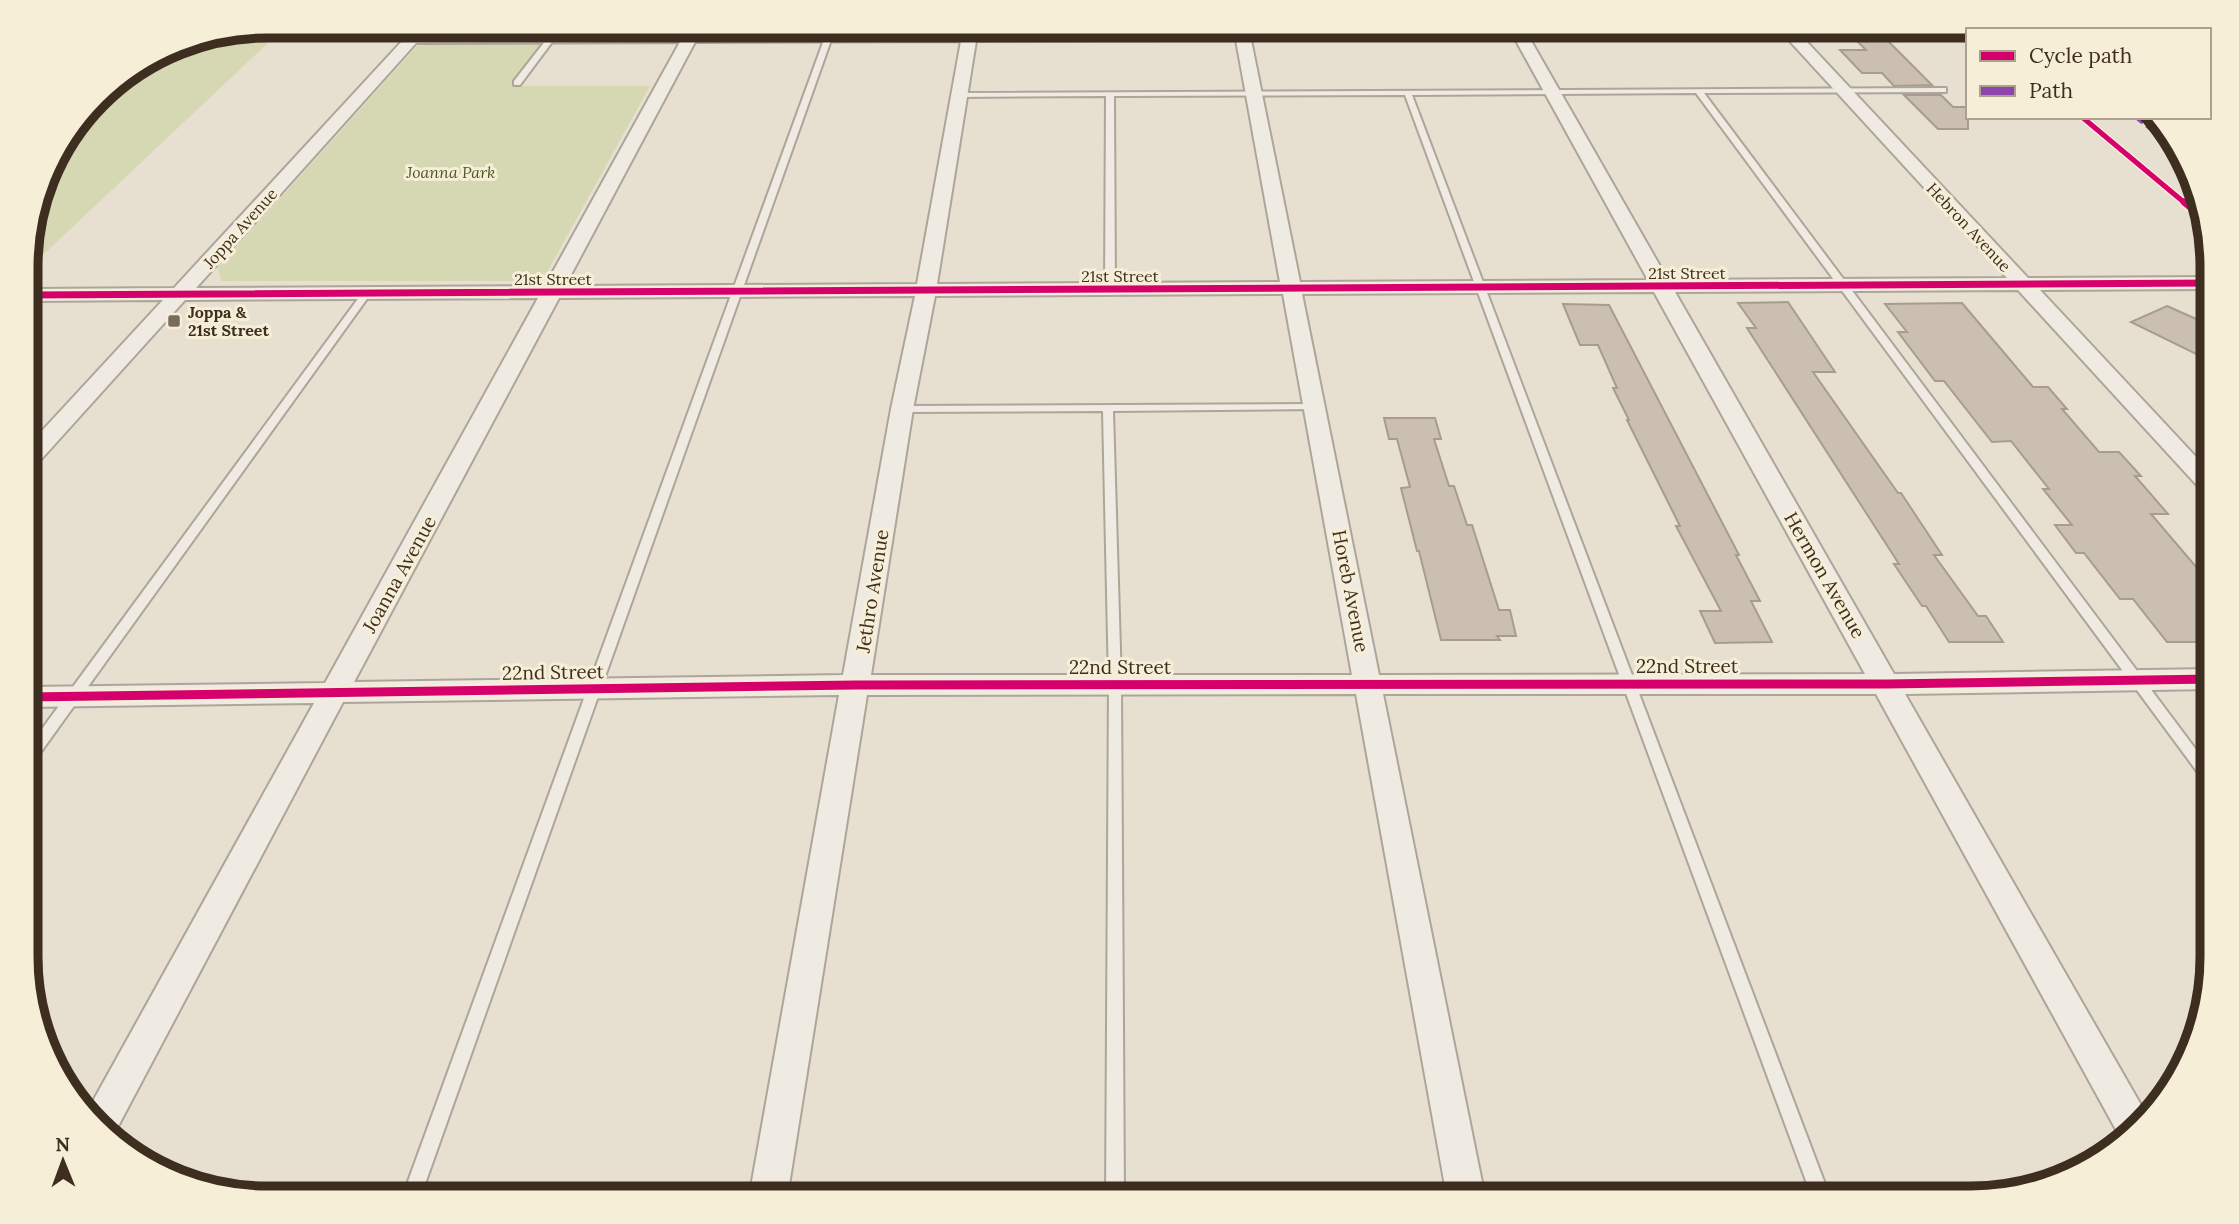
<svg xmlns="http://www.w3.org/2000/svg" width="2239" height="1224" font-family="Lora,serif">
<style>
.green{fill:#d6d7b3}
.building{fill:#cbbfb2;stroke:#a89c90;stroke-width:2}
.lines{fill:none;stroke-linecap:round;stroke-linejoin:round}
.lane-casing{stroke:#ada599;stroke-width:4}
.street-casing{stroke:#ada599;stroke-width:4}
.primary-casing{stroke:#928b80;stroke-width:4}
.lane{fill:#efebe3;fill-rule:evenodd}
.street{fill:#efebe3;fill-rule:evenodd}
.primary{fill:#e6e1d4;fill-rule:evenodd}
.quiet{stroke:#8e44ad;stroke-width:4.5;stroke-dasharray:9 4.5;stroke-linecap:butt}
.cycleway-far2-casing{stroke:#f7eed8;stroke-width:8}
.cycleway-far1-casing{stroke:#f7eed8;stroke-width:10}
.cycleway-casing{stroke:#f7eed8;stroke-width:13}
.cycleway-far2{stroke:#d6006c;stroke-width:5}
.cycleway-far1{stroke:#d6006c;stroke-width:7}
.cycleway{stroke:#d6006c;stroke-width:9}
.poi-dot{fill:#786c5e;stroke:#f7eed8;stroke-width:2.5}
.labels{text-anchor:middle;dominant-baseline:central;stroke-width:6;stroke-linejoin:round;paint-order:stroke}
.far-park-label{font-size:16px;font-style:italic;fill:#4d5a26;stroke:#f7eed8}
.far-street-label{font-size:16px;fill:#3d2e20;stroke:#f7eed8}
.far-poi-label{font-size:16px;font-weight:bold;fill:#3d2e20;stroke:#f7eed8;text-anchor:start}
.street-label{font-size:19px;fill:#3d2e20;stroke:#f7eed8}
.rim{fill:none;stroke:#3d2e20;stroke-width:9}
</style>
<rect width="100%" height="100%" fill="#e7e0d1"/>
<g class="green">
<polygon points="268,26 286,26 28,269 28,237 51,161 108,86 176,44"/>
<polygon points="435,43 544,43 518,86 650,86 546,274 526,281 221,281 218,268 417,46"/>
</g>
<g class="building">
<polygon points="1886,39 1932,85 1894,86 1882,73 1862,73 1840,50 1866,50 1856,40"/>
<polygon points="1904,95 1941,95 1953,107 1968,107 1968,129 1938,129"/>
<polygon points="1788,302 1835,372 1813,372 1898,493 1901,493 1942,555 1934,555 1978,616 1986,616 2003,642 1949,642 1926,606 1922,606 1894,564 1899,564 1747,328 1756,328 1738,303"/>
<polygon points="1962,303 2033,387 2048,387 2067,409 2062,409 2099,452 2119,452 2141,476 2135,476 2168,514 2151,514 2197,568 2205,568 2212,576 2212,642 2167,642 2133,599 2120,599 2084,553 2076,553 2055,525 2072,525 2043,489 2049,489 2011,441 1992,442 1944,381 1935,381 1898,332 1907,332 1885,304"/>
<polygon points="1563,304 1609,305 1739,555 1736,555 1760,601 1751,601 1772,642 1715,643 1700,611 1721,611 1676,526 1680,526 1627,420 1629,420 1613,388 1617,388 1598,345 1580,345"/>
<polygon points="2167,306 2212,326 2212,346 2196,354 2131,322"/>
<polygon points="1384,418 1435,418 1441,439 1434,439 1449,486 1454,486 1467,525 1472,525 1499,610 1510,610 1516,636 1497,636 1500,640 1441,640 1419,551 1417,551 1401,488 1410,487 1397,439 1389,439"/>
</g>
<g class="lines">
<defs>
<g id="lane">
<polygon points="557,26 564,26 520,85 514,85 514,81"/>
<polygon points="829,26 836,26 420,1198 402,1198"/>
<polygon points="1946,88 1946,92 1943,92 1704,93 2212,771 2212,786 2207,785 1696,93 1412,95 1830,1197 1812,1197 1405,95 1114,96 1115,290 1110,293 1105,290 1106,96 959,97 955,95 959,93"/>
<polygon points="366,291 371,294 369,296 33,763 28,764 28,748 363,292"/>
<polygon points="1315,404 1319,405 1319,409 1113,411 1121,684 1124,1197 1106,1198 1109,684 1103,411 902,412 897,409 902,406"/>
</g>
<path id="street" d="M416 26H430L424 34 685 33 689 26H703L699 33 963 32 964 26H978L977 32 1235 31 1234 26H1248L1249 31 1510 30 1508 26H1522L1524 30 1778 29 1777 26H1792L2028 278 2212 277V289L2040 290 2212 474V495L2204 493 2018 290 1675 292 1894 674 2212 669V689L1905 694 2145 1112 2120 1137 1876 694H1383L1485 1197H1447L1356 694 867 695 787 1198H749L839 695 343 702 114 1134 88 1110 314 703 28 707V687L325 683 538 298 185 300 36 465 28 467V446L163 300 28 301V289L174 288ZM1786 37 2007 278 1668 280 1530 39ZM1515 39 1648 280 1300 282 1251 40ZM1236 40 1280 282 937 284 976 41ZM961 41 917 284 565 286 695 42ZM680 42 545 286 196 288 416 43ZM1654 292 1865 674 1379 675 1302 294ZM1283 294 1352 675H871L913 409 935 296ZM915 296 891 409 843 675 354 682 559 298Z"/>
<polygon id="primary" points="1926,26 1963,26 1976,30 1968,30 1968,40 1929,31"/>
</defs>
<use href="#lane" class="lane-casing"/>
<use href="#street" class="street-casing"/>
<use href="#primary" class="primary-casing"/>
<use href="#lane" class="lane"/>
<use href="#street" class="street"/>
<use href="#primary" class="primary"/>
<polyline class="quiet" points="2136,117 2177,149"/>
<defs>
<polyline id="cycleway-far2" points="2082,117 2186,204"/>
<g id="cycleway-far1">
<polyline points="2184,202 2200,215"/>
<polyline points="28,295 2212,283"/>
</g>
<polyline id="cycleway" points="28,697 856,685 1887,684 2212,679"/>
</defs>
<use href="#cycleway-far2" class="cycleway-far2-casing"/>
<use href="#cycleway-far1" class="cycleway-far1-casing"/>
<use href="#cycleway" class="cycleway-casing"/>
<use href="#cycleway-far2" class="cycleway-far2"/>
<use href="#cycleway-far1" class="cycleway-far1"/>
<use href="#cycleway" class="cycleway"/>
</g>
<rect class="poi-dot" x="167" y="314" width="14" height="14" rx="3.5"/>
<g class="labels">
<g class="far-park-label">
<text x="451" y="172">Joanna Park</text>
</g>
<g class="far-street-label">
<text transform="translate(1969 227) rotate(47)">Hebron Avenue</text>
<text transform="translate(240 228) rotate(-48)">Joppa Avenue</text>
<text x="1687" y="273">21st Street</text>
<text x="1120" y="276">21st Street</text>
<text x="553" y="279">21st Street</text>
</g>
<g class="far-poi-label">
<text x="188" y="312">Joppa &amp;<tspan x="188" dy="18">21st Street</tspan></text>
</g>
<g class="street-label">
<text transform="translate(399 574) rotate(-61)">Joanna Avenue</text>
<text transform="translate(1825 575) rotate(60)">Hermon Avenue</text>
<text transform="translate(872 591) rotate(-81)">Jethro Avenue</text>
<text transform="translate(1351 591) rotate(79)">Horeb Avenue</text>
<text x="1687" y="666">22nd Street</text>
<text x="1120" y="667">22nd Street</text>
<text transform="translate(553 672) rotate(-1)">22nd Street</text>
</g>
</g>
<path d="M0 0H2239V1224H0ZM267 38H1971A229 229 0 0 1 2200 267V957A229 229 0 0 1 1971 1186H267A229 229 0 0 1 38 957V267A229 229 0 0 1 267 38Z" fill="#f7eed8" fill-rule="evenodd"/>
<path class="rim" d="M267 38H1971A229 229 0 0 1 2200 267V957A229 229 0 0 1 1971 1186H267A229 229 0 0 1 38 957V267A229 229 0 0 1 267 38Z"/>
<rect x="1966" y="28" width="245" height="91" fill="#f7eed8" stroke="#ada18e" stroke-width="2"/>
<rect x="1980" y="51" width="35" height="10" fill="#d6006c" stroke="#ada18e" stroke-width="2"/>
<text x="2029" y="63" font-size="21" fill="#3d2e20">Cycle path</text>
<rect x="1980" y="86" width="35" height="10" fill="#8e44ad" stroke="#ada18e" stroke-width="2"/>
<text x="2029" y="98" font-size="21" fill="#3d2e20">Path</text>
<g transform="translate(63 1161) rotate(359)" stroke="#f7eed8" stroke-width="5" paint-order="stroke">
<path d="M0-5L12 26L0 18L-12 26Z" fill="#3d2e20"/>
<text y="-10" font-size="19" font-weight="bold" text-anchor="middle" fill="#3d2e20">N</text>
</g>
</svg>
